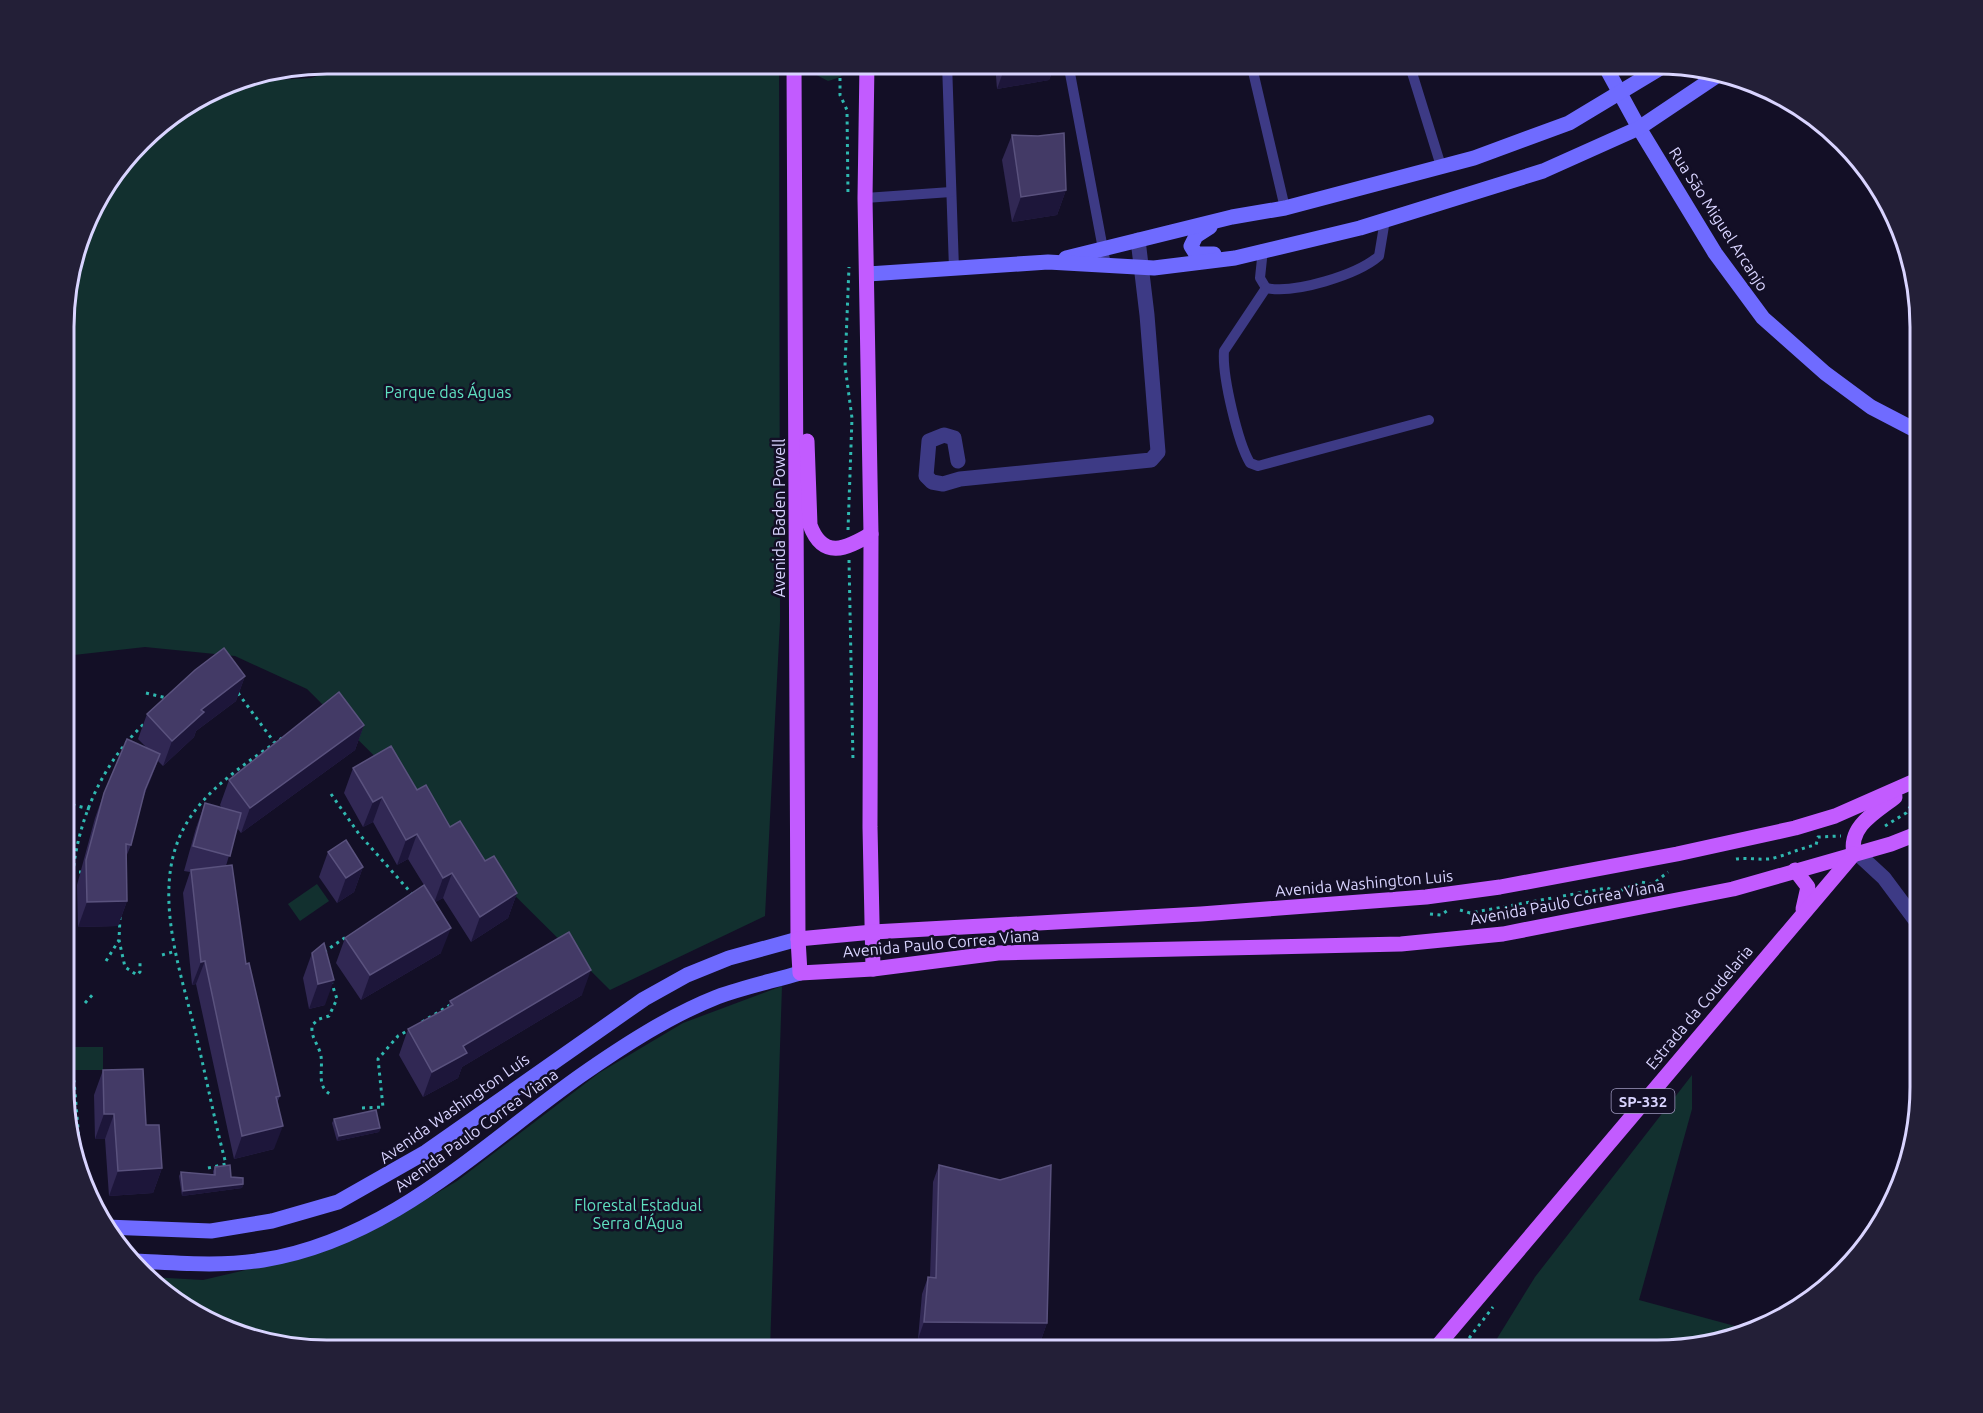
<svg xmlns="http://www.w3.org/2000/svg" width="1983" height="1413" font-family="Ubuntu,sans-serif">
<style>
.green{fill:#12302f}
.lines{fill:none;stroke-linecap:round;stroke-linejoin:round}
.path{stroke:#2fb8b0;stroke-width:3;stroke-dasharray:3 4.5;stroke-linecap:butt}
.lane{stroke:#3d3a85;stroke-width:10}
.street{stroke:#3d3a85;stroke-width:15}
.secondary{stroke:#6f6bff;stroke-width:15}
.primary{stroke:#c25bff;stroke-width:15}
.wall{fill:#312854}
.shaded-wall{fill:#1d163a}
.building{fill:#433a66;stroke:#5a527e;stroke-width:1.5}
.labels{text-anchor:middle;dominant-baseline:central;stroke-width:5;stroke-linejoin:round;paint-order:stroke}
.shield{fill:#130f26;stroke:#9e99be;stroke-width:1.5}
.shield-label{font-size:15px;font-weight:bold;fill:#d9d4ff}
.street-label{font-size:16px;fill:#d9d4ff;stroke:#130f26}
.park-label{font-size:16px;fill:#5fe0c0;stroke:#130f26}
.rim{fill:none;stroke:#d9d4ff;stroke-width:3}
</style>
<rect width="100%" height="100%" fill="#130f26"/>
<g class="green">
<polygon points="358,63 779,63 780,621 765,916 610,990 307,689 235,656 145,647 65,656 65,293 90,210 153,129 226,83 311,78"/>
<path d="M806 63H849C848 76 838 78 828 81L809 71Z"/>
<polygon points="317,884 329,901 300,921 288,904"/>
<polygon points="782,986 770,1350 310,1349 226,1330 166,1295 150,1277 203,1280 310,1255 402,1214 457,1181 599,1073 683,1023"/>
<rect x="65" y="1047" width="38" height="23"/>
<polygon points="1692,1075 1692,1109 1639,1300 1746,1329 1657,1350 1490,1350 1535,1277"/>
</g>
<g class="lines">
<g class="path">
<polyline points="840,63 840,95 847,110 848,195"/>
<polyline points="848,530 852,418 845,366 849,267"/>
<polyline points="849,560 853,761"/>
<polyline points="146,693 167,698"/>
<polyline points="238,693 274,742"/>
<polyline points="331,794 359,834 412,894"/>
<polyline points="65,803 90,809"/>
<polyline points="1885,826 1906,813 1917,797"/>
<path d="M1736 859C1748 857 1763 861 1774 858 1789 854 1801 848 1816 845L1818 837 1841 836"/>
<path d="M82 872H73C79 816 104 761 145 723"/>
<polyline points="1460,910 1470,913 1607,888 1617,892 1641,882 1653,884 1668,872"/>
<polyline points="1430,914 1441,915 1448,910"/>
<polyline points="120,917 119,940 125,967 137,975 140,972 140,959"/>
<polyline points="324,952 346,937"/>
<polyline points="162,955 176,951"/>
<polyline points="106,961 119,940"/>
<path d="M331 981 337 999 329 1016 319 1019 312 1025C311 1037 316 1041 320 1052 325 1067 314 1087 332 1095"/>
<polyline points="85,1003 95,992"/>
<polyline points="422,1022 450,1005"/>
<polyline points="65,1080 74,1081 79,1140 72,1140"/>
<polyline points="362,1108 383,1107 378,1059 398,1036 409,1030"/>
<polyline points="79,1140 80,1164"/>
<path d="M208 1168 226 1164C215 1123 207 1081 197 1039 182 974 149 890 185 826 205 789 248 762 282 738"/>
<polyline points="1460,1350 1493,1307"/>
</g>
<g class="lane">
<polyline points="947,63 954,269"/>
<polyline points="1251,63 1285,208"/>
<polyline points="1409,63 1441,166"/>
<polyline points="1069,68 1106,265"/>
<polyline points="865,198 951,192"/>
<polyline points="1263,249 1260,278 1266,288"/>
<path d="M1266 288 1224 351C1222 376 1238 443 1250 463L1258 466 1429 420"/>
<path d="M1266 288C1295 294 1357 275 1379 256L1385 220"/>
</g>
<g class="street">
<polyline points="958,461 954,438 944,435 929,441 926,476 932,482 943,484 960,479 1151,460 1158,452 1147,315 1138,240"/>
<polyline points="1857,853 1884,878 1919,925"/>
</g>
<g class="secondary">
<polyline points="1604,64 1639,128 1715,253 1763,318 1825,373 1871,407 1919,432"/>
<polyline points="1210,227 1196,236 1191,246 1196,254 1214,254"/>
<polyline points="1066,258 1232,217 1285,208 1474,158 1569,123 1667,64"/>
<polyline points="868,274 1048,262 1154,268 1235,258 1360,228 1543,171 1639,128 1721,73"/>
<polyline points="106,1227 211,1231 272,1221 338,1202 426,1152 644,999 687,975 729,958 798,939"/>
<path d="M136 1261C179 1263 220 1267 263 1260 389 1240 480 1147 580 1076 623 1046 669 1016 717 997 744 987 773 981 800 973"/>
</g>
<g class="primary">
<polyline points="794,63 798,939 800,973 873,969 998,953 1401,944 1503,934 1733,889 1891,844 1919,833"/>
<polyline points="867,63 865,198 871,534 870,827 873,969"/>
<path d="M807 441 810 525C823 560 846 549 871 534"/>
<path d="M1854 854C1848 826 1876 812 1895 797"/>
<polyline points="1795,870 1808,887 1803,909"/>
<polyline points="798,939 873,932 1201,914 1426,897 1500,887 1677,854 1795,828 1835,816 1919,779"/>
<polyline points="1434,1350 1854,854"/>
</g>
</g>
<g class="wall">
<polygon points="995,63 1056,63 1049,80 997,89"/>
<polygon points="1012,135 1066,190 1057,215 1012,222 1002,160"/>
<polygon points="245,676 236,701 196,731 194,737 163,766 158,761 142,800 131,845 126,857 127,901 118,926 78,927 77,885 95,818 104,793 146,747 138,739 147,714"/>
<polygon points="364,725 355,750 241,833 237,828 226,866 246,964 280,1096 277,1103 274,1149 234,1159 196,984 192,985 183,893 190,872 184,871 196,828 205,803 222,808 220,805 229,780"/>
<polygon points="353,768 417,790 450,827 517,893 508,918 471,942 443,898 435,902 441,953 361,1000 336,963 345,938 424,885 408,859 397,865 373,822 363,827 344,793"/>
<polygon points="328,852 363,867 354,892 337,903 319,877"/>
<polygon points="312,953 325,1005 309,1009 303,978"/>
<polygon points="582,995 462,1067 458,1078 423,1097 399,1055 408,1029 448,1008 450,1001"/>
<polygon points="103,1070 146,1125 162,1168 153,1193 109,1196 105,1139 95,1139 94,1095"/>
<polygon points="334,1119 380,1128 379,1132 337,1141 332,1123"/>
<polygon points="939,1165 1047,1323 1041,1340 918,1339 922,1294 928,1277 930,1277 933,1182"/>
<polygon points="215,1167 243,1184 242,1188 182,1196 179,1176 181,1172 213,1175 213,1171"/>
</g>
<g class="shaded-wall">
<polygon points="1008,63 1056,63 1049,80 997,89 1006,64"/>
<polygon points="1066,190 1057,215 1012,222 1021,197"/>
<polygon points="245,676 236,701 196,731 194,737 163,766 172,741 201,710"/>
<polygon points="364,725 355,750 241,833 250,808"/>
<polygon points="160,754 151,779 136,815 145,790"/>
<polygon points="382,797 373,822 363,827 373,802"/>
<polygon points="417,834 408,859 397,865 406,840"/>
<polygon points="363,867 354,892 337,903 346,878"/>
<polygon points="452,873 443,898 434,903 443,878"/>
<polygon points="517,893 508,918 471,942 480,917"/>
<polygon points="127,901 118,926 78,927 87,902"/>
<polygon points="451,928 441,953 361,1000 370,975"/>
<polygon points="205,961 196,984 192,985 201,962"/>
<polygon points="591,970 582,995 462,1067 458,1078 423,1097 432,1072 463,1046"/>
<polygon points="334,980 325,1005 309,1009 318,984"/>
<polygon points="104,1114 114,1114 105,1139 95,1139"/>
<polygon points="283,1126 274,1149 234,1159 242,1136"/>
<polygon points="380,1128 379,1132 337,1141 339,1136"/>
<polygon points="162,1168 153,1193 109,1196 118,1171"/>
<polygon points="243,1184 242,1188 182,1196 183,1191"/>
<polygon points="924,1322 1047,1323 1041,1340 918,1339"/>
</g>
<g class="building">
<polygon points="1064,133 1066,190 1021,197 1012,135 1038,136"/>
<polygon points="224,648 245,676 201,710 204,712 172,741 147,714 195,670"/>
<polygon points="339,692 364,725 250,808 229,780"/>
<polygon points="127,739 160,754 145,790 131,845 126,844 127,901 87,902 86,860 104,793"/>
<polygon points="391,746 417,790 426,785 450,827 460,821 485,861 494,856 517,893 480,917 452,873 443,878 417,834 406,840 382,797 373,802 353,768"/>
<polygon points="205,803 241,813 230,856 193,846"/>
<polygon points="346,840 363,867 346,878 328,852"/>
<polygon points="232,865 246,964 249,963 280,1096 276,1097 283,1126 242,1136 205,961 201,962 191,870"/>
<polygon points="424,885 451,928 370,975 345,938"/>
<polygon points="569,932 591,970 463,1046 467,1053 432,1072 408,1029 453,1005 450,1001"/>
<polygon points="324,943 334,980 318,984 312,953"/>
<polygon points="143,1069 146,1125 159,1125 162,1168 118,1171 114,1114 104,1114 103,1070"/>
<polygon points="376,1110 380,1128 339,1136 334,1119"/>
<polygon points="66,1123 71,1123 70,1135"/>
<polygon points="230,1165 231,1177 243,1178 243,1184 183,1191 181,1172 215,1175 215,1167"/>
<polygon points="939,1165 1000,1180 1051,1165 1047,1323 924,1322 928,1277 936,1278"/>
</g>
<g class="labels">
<rect class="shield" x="1611.5" y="1089" width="63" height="24" rx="4.5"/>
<g class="shield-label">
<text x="1643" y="1101">SP-332</text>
</g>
<g class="street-label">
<text transform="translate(1719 219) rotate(57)">Rua São Miguel Arcanjo</text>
<text transform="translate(779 518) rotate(-90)">Avenida Baden Powell</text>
<text transform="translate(1364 883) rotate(-5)">Avenida Washington Luis</text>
<text transform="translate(1567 902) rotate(-10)">Avenida Paulo Correa Viana</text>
<text transform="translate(941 943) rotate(-5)">Avenida Paulo Correa Viana</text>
<text transform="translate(1699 1007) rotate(-50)">Estrada da Coudelaria</text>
<text transform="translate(454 1108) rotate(-35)">Avenida Washington Luís</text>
<text transform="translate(476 1130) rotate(-36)">Avenida Paulo Correa Viana</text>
</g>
<g class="park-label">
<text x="448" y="392">Parque das Águas</text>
<text x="638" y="1205">Florestal Estadual<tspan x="638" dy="18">Serra d'Água</tspan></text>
</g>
</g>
<path d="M0 0H1983V1413H0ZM327 74H1657A253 253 0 0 1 1910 327V1087A253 253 0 0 1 1657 1340H327A253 253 0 0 1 74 1087V327A253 253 0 0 1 327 74Z" fill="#231f37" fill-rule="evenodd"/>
<path class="rim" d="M327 74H1657A253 253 0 0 1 1910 327V1087A253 253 0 0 1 1657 1340H327A253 253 0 0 1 74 1087V327A253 253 0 0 1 327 74Z"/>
</svg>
